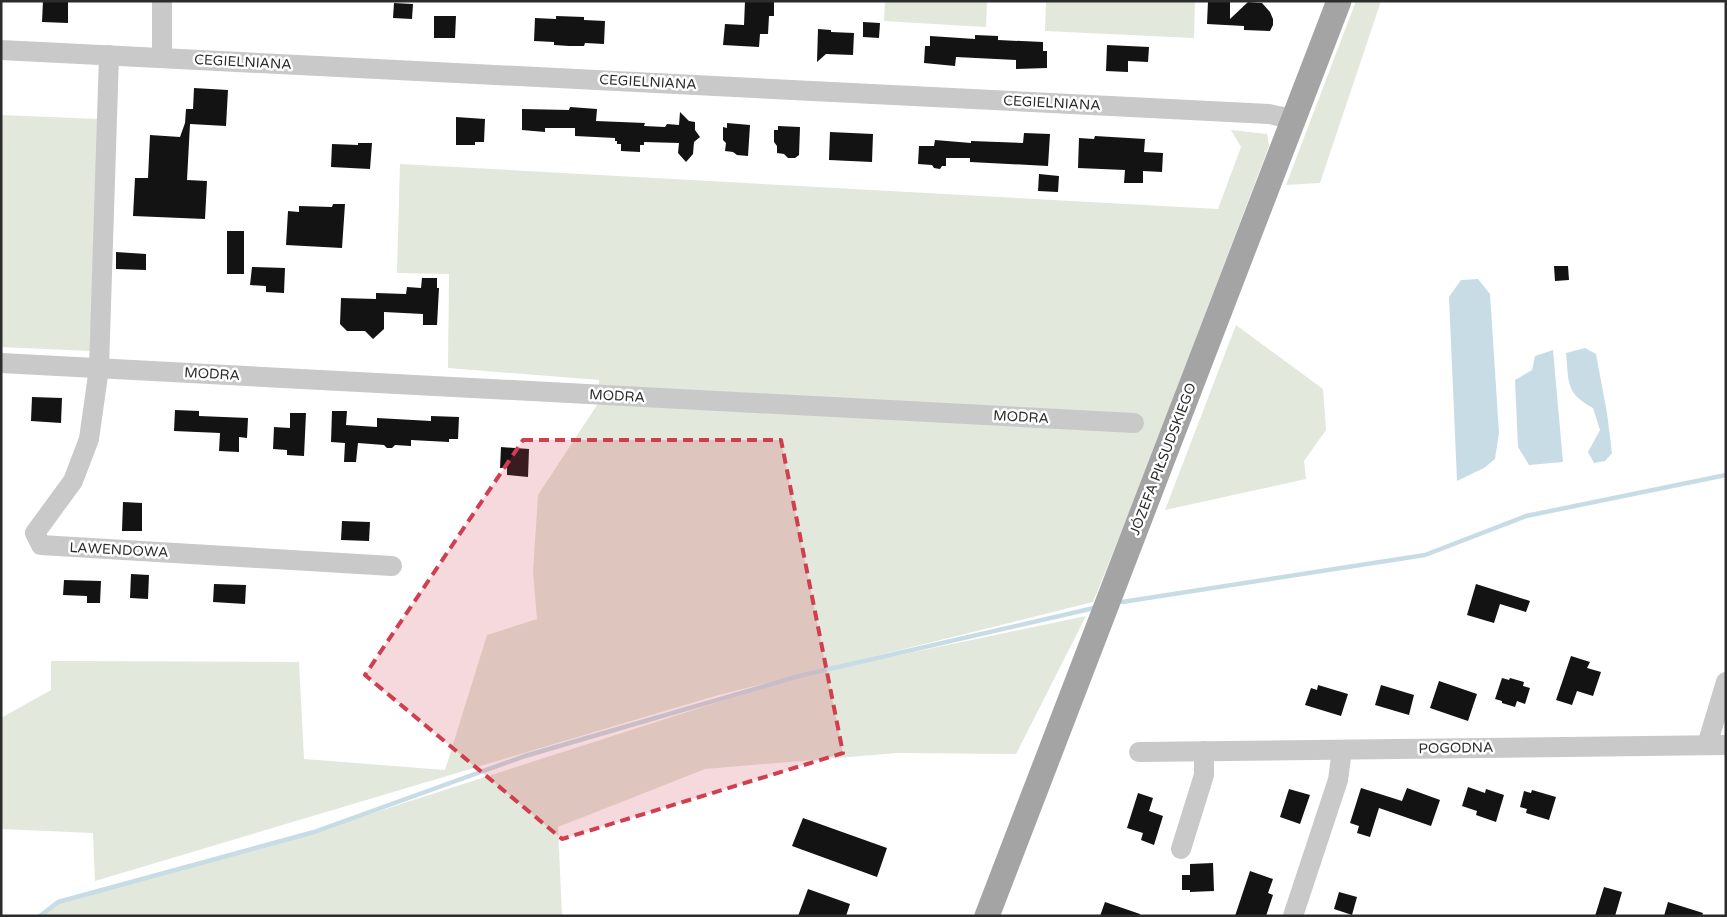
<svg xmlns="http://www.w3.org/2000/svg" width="1727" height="917" font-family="'Varela Round',sans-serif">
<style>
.green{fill:#e2e8db}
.water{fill:#c8dce6}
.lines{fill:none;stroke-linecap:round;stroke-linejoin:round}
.stream{stroke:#c8dce6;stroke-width:4.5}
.building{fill:#131313}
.minor{stroke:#c9c9c9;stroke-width:20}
.major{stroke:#a4a4a4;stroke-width:25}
.marked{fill:#d13f4f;fill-opacity:0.2;stroke:#d13f4f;stroke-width:4;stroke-dasharray:10 6;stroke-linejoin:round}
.labels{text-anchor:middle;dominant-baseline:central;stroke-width:5;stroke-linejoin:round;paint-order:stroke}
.street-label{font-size:14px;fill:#2c2c2c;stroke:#fff}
</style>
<rect width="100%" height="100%" fill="#fff"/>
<g class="green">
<polygon points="885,1 987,1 986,27 884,21"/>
<polygon points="1046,1 1195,1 1194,38 1045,31"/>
<polygon points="1356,1 1381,1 1320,183 1286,185"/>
<polygon points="1,115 98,119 90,351 1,347"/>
<polygon points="1231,130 1267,134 1269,146 1134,501 1093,602 715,696 95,881 93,833 1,829 1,718 51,690 51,661 299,662 304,759 445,770 487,635 537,619 533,571 538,495 597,405 599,380 448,368 449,274 397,273 400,164 1218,209 1241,147"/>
<polygon points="1236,325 1323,389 1326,430 1304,461 1306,479 1165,510"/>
<polygon points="1086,616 1016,754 897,753 705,769 558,827 562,916 40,916 58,902 314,832 799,676"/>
</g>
<g class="water">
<polygon points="1478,279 1490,294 1499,433 1495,459 1484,468 1457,481 1449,297 1461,280"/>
<path d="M1585 348 1596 354 1607 413 1612 453 1605 461 1594 463 1588 452 1600 430 1593 408C1565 393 1569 382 1566 353Z"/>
<polygon points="1553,350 1563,462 1529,465 1518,447 1515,380 1532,370 1535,356"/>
</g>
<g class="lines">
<g class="stream">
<polyline points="1122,602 1425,555 1526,516 1726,475"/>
<polyline points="40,916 58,902 314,832 525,756 799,676 1094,608"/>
</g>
</g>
<g class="building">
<polygon points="43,1 68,1 68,23 42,22"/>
<polygon points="745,1 774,1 774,16 769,16 768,34 760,34 759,47 723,45 725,24 744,25"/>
<polygon points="1208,1 1230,1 1230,19 1248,2 1262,3 1270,12 1273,19 1273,25 1270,31 1244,30 1244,26 1207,24"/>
<polygon points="394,3 413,4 412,19 393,18"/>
<polygon points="434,16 456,16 455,38 434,38"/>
<polygon points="556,16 584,17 584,20 605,21 604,44 585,43 584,46 569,46 554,45 554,42 534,41 535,18 556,19"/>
<polygon points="863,22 880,23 879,38 863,37"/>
<polygon points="818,29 831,30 831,32 854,33 853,55 826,54 817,62"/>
<polygon points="975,35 998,36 998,40 1043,42 1043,51 1047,51 1047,68 1016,69 1016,60 956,57 955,66 924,63 925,46 930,46 930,36 975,39"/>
<polygon points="1107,45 1149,47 1148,62 1128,61 1128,72 1106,71"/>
<polygon points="194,88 228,90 226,126 190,124 187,180 207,181 205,219 133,216 135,178 148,178 150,135 180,137 185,123 186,109 193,109"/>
<polygon points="570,107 597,109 596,121 645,123 644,126 665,127 667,124 679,125 680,112 689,121 695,122 695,130 700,137 694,142 693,154 686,162 678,153 679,143 644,142 644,145 640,145 640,152 621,151 621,144 617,144 617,141 615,141 615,138 575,136 575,128 545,128 545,132 522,130 522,109 569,110"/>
<polygon points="456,117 485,119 484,142 475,142 475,145 456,145"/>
<polygon points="727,123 750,125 748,156 737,155 733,152 725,151 726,143 723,140 723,127 727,128"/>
<polygon points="778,126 800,127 799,155 795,158 788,158 784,154 777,153 777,146 774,142 774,130 778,130"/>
<polygon points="830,132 873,134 872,162 829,160"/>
<polygon points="1024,133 1050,134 1048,166 970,162 970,158 946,158 946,166 942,166 940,169 934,168 932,165 918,164 919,146 934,146 935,140 971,143 971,141 1023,143"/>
<polygon points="1095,136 1145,139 1144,152 1163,153 1162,172 1143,171 1143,183 1124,183 1125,170 1078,168 1079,138 1094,139"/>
<polygon points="358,143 372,143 370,169 331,167 332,144 358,145"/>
<polygon points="1039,174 1059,176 1058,192 1038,191"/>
<polygon points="333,204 345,204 342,248 286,245 288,211 299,212 299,206 332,207"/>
<rect x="227" y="231" width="17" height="43"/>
<polygon points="116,252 146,254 146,270 116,269"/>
<polygon points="1554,266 1568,266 1569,280 1555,281"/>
<polygon points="252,267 285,268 284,293 266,292 266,286 250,285"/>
<polygon points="422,278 437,278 437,288 439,288 437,325 423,325 423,314 384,312 384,329 373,339 365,331 347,331 340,324 341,298 376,299 376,293 406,294 407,287 421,288"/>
<polygon points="32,397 62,398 61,423 31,421"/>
<polygon points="175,410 199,411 199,416 248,418 247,438 239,437 239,452 219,451 220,433 174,431"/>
<polygon points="332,411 347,411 346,425 377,427 377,418 431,421 431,416 459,417 458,439 449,439 449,442 411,440 411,446 395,445 392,448 387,448 384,445 358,443 356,462 344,462 345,443 331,442"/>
<polygon points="290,413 306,413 304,456 287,455 287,450 273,449 274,427 290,428"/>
<polygon points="501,447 529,449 528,477 507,475 507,468 500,468"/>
<polygon points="123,502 142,503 142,531 122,531"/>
<polygon points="342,521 370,522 369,541 341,540"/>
<polygon points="131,574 149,575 148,599 130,598"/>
<polygon points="64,580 101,581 100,603 87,603 87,596 63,595"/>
<polygon points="214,584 246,585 245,604 213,602"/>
<polygon points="1476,584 1530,601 1526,612 1500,604 1494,623 1467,615"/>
<polygon points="1571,656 1590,662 1587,668 1601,672 1593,696 1577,691 1572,705 1556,700"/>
<polygon points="1502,678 1509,680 1510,678 1524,682 1523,686 1530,688 1525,704 1517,701 1515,707 1502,703 1502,701 1495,699"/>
<polygon points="1439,681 1477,694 1468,721 1430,708"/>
<polygon points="1318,685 1348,694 1341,716 1305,705 1311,688 1317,690"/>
<polygon points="1381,685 1414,695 1409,715 1375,705"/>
<polygon points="1468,787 1485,793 1486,789 1504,795 1496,822 1476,815 1477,811 1462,806"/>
<polygon points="1361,788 1402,801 1407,788 1440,800 1431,826 1379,808 1370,837 1357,833 1359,826 1350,823"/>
<polygon points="1289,789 1310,795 1300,824 1280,817"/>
<polygon points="1532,790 1556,797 1549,820 1526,813 1527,809 1520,807 1524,791 1531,793"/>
<polygon points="1138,793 1153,798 1149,811 1163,816 1154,845 1141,840 1143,833 1127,828"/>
<polygon points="803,818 887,848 877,877 792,846"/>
<polygon points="1213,863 1214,891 1190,892 1190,890 1182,890 1182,875 1190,875 1190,864"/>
<polygon points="1250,871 1273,879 1268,893 1273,895 1266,916 1235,916"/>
<polygon points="1604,887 1622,892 1615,916 1595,916"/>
<polygon points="808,889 850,904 846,916 798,916"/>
<polygon points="1339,892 1357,897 1352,915 1334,909"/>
<polygon points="1105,902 1140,914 1140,916 1100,916"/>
<polygon points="1668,902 1703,913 1702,916 1664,916"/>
</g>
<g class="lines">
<g class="minor">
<polyline points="162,1 162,58"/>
<polyline points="1,50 1269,114 1283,117 1293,122"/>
<polyline points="109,55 99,368 89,439 73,481 35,533 41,545 392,566"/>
<polyline points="1,363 1134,423"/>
<polyline points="1707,745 1726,682"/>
<polyline points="1139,752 1726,745"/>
<polyline points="1181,849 1204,775 1204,751"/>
<polyline points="1293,916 1338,780 1342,750"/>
</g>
<polyline class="major" points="987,916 1339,1"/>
</g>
<path class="marked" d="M523 440H781L843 753 562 839 365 675Z"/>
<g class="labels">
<g class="street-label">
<text transform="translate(243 62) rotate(3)">CEGIELNIANA</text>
<text transform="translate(648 82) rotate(3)">CEGIELNIANA</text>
<text transform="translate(1052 103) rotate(3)">CEGIELNIANA</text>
<text transform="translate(212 374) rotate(3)">MODRA</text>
<text transform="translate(617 396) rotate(3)">MODRA</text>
<text transform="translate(1021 417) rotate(3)">MODRA</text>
<text transform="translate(1163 459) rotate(-69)">JÓZEFA PIŁSUDSKIEGO</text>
<text transform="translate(119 550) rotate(3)">LAWENDOWA</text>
<text transform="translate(1456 748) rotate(-1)">POGODNA</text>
</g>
</g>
<rect width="1727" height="917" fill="none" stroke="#2c2c2c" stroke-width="5"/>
</svg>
